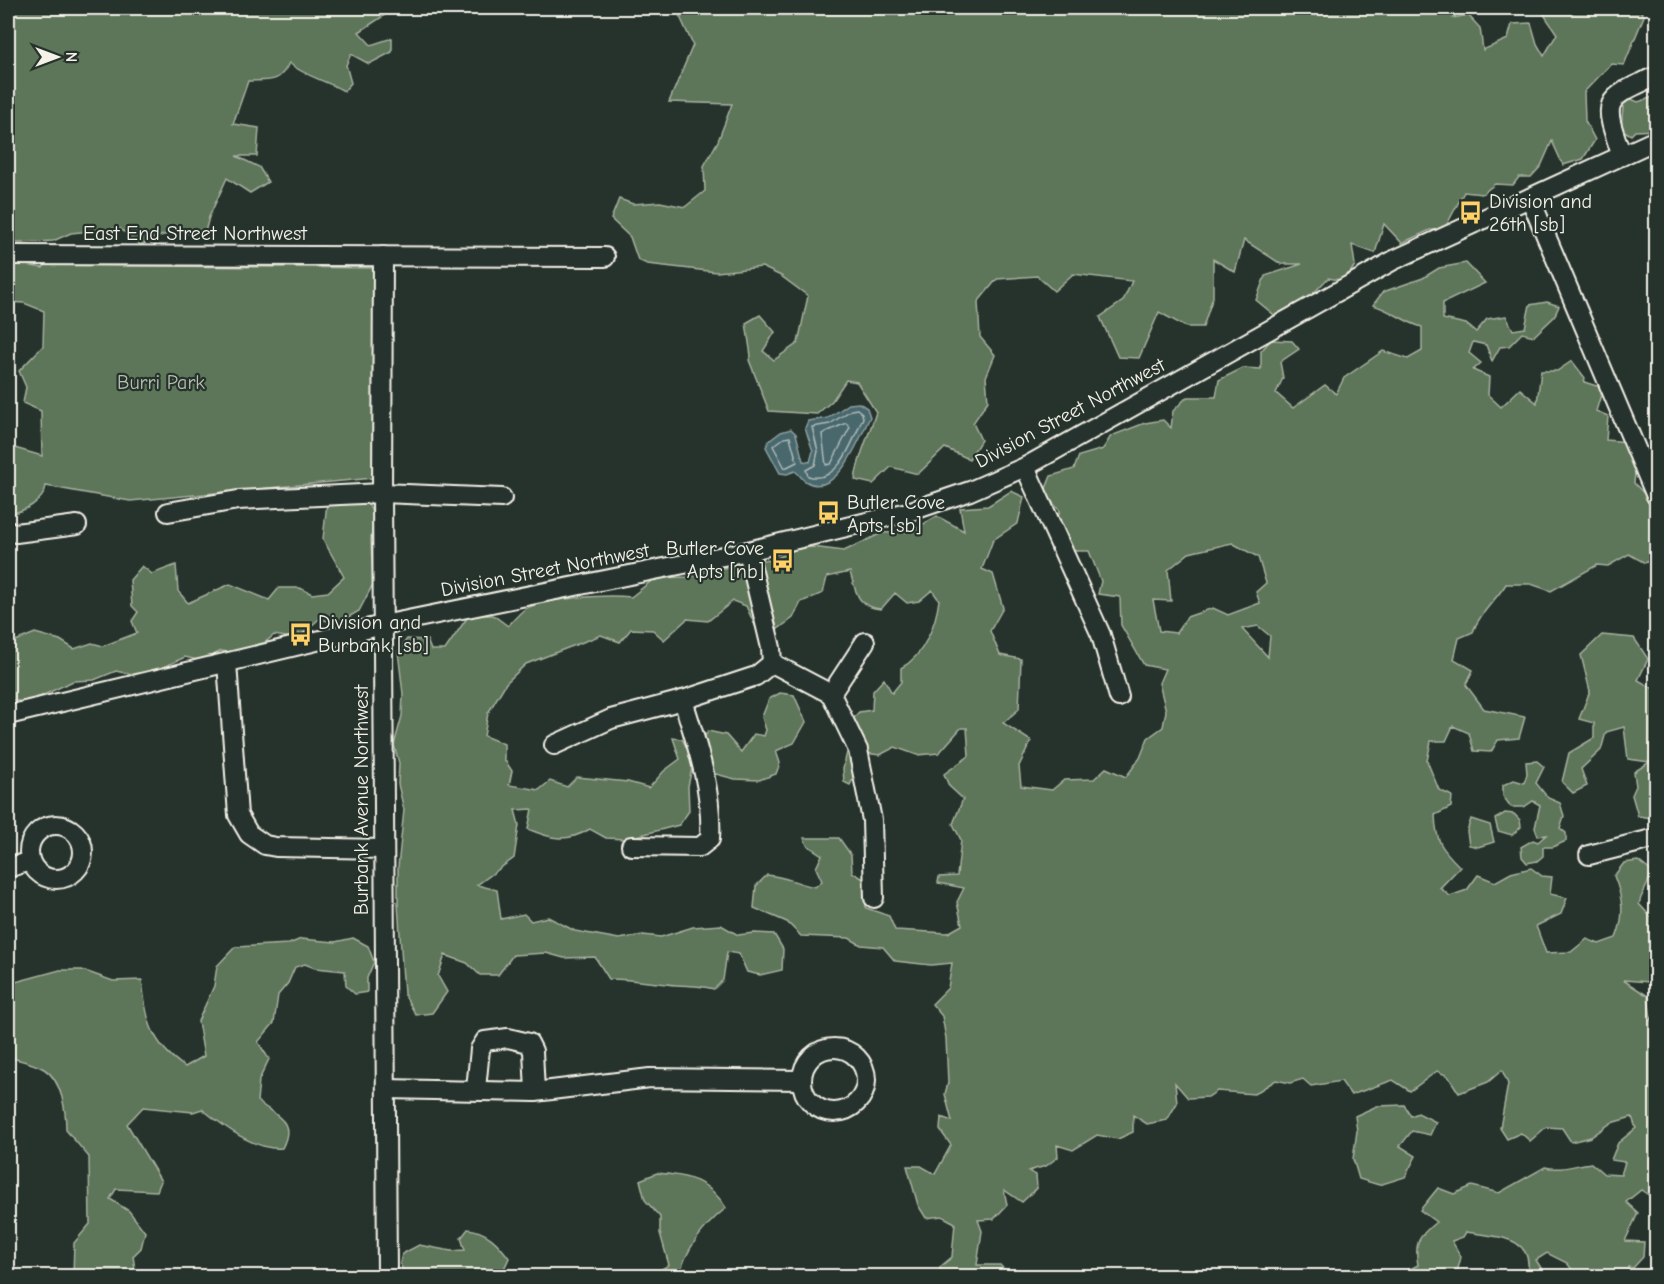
<svg xmlns="http://www.w3.org/2000/svg" width="1664" height="1284" font-family="'Comic Neue',sans-serif">
<style>
.green{fill:#5d7458;stroke:#a8b2a0;stroke-width:1.5;fill-rule:evenodd}
.water{fill:#48686e;stroke:#8d9f9f;stroke-width:1.5}
.lines{fill:none;stroke-linecap:round;stroke-linejoin:round}
.shore{stroke:#afbab7;stroke-width:1.5}
.minor-casing{stroke:#f4f1e8;stroke-width:22}
.minor{stroke:#26332d;stroke-width:18}
.labels{text-anchor:middle;dominant-baseline:central;stroke-width:4.5;stroke-linejoin:round;paint-order:stroke}
.poi-label{font-size:20px;fill:#f4f1e8;stroke:#26332d;text-anchor:start}
.street-label{font-size:20px;fill:#f4f1e8;stroke:#26332d}
.park-label{font-size:20px;fill:#b8bfae;stroke:#26332d}
</style>
<rect width="100%" height="100%" fill="#26332d"/>
<filter id="ink" filterUnits="userSpaceOnUse"><feTurbulence type="fractalNoise" baseFrequency=".0167" numOctaves="2"/><feDisplacementMap in="SourceGraphic" scale="12" xChannelSelector="R" yChannelSelector="G"/><feConvolveMatrix kernelMatrix="1 2 1 2 8 2 1 2 1" color-interpolation-filters="sRGB"/></filter>
<g filter="url(#ink)">
<g class="green">
<path d="M8 8H387L388 13 359 32 371 45 392 38V52L369 64 351 54 346 65 351 83 344 91C325 80 306 77 289 63 279 84 270 80 248 81L233 124 259 128 257 156H236L259 167 268 182 250 193 227 178 209 217 205 232 163 235 141 245 119 228 71 233 53 241 19 243 8 240Z"/>
<path d="M676 8H1464L1453 18 1468 15 1480 28 1483 50 1508 39 1512 24 1531 23 1537 44 1544 56 1557 34 1543 13 1551 8H1568L1573 13 1579 8H1639L1644 16 1624 65 1611 64 1584 92 1585 121 1595 140 1583 159 1563 165 1552 141 1541 166 1531 177H1519L1513 185 1495 184 1482 194 1464 192 1444 230H1430L1402 243 1384 224 1375 253 1352 245 1355 265 1345 281 1328 278 1307 300 1278 318 1256 300 1265 276 1302 264H1281L1244 240 1235 272 1213 259V297L1203 327H1186L1159 312 1139 358 1118 357 1100 317 1123 301 1132 281 1073 274 1054 291 1037 276 997 279 978 302 980 337 995 355 986 377 988 401 973 423 981 440 969 459 945 448 918 474 891 467 873 484 855 480C858 456 869 436 876 412L857 382 846 380 832 401 817 414 769 411 749 360 751 356 746 323 760 315 775 332 763 351 774 360 798 343 808 296 781 276 762 267 717 272 647 264 638 260 630 237 611 219 619 199 633 204 660 202 685 207 705 191 704 166 718 141 732 104 669 102 693 45Z"/>
<polygon points="1624,96 1638,102 1656,96 1656,130 1635,131 1631,135 1621,129"/>
<path d="M8 262 43 268 45 265 377 268 373 478 130 501 46 486C44 502 23 512 8 514V446L42 456 41 411 23 403 26 387 19 371 43 346 44 311 24 303 8 302Z"/>
<path d="M1466 263 1485 283 1443 303V319L1466 324 1476 332 1487 319 1506 316 1513 330 1525 328 1530 305 1547 302 1559 306 1554 317 1534 336 1522 333 1509 346 1500 347 1492 361 1486 345 1473 342 1469 353 1481 363 1473 370 1489 377 1488 395 1501 407 1520 389 1537 403 1541 371H1557L1572 361 1585 378 1584 382 1603 388 1596 411 1608 416 1606 440 1638 443 1634 483 1650 500 1649 518 1656 521V557L1645 563 1629 554 1608 566 1597 565 1551 591 1531 584H1506C1496 600 1479 614 1473 632L1459 638 1454 659 1473 670 1466 685 1484 709 1525 717 1519 738 1498 740 1491 752 1474 751 1469 733 1453 726 1446 741H1431L1427 761 1439 790 1452 796 1451 807 1435 815C1436 842 1441 848 1460 867L1440 888 1450 896 1467 890 1478 875 1495 882 1511 873 1531 868 1542 876 1552 877 1550 894 1567 898 1561 914 1536 926 1546 953 1571 952 1587 939 1599 944 1616 938C1625 916 1623 898 1614 876L1624 863 1638 861 1651 871C1649 888 1642 890 1639 904L1650 916 1656 917V972L1650 982 1623 980 1648 996 1651 1020 1656 1013V1195L1653 1193 1656 1200 1641 1190 1626 1202 1638 1213 1625 1241 1644 1242 1643 1257 1633 1268 1628 1267 1629 1276H1577L1567 1263 1547 1253 1536 1260 1546 1276H1527C1536 1235 1495 1237 1466 1232L1463 1237 1452 1241 1461 1257 1456 1276H1397L1418 1265C1414 1242 1419 1236 1436 1222L1420 1210 1438 1188 1454 1194 1472 1186 1499 1193 1545 1167C1561 1171 1574 1165 1591 1163L1604 1174 1621 1175 1625 1162 1611 1160 1618 1143 1636 1128 1632 1117 1611 1123 1591 1137 1571 1142 1562 1128 1546 1127 1530 1141 1521 1133 1507 1139 1500 1128 1508 1084 1502 1070 1488 1082 1459 1093 1448 1076 1437 1071 1410 1091 1393 1080 1351 1095 1341 1081 1311 1086 1303 1079 1290 1083 1276 1080 1254 1094 1217 1091 1208 1097 1188 1098 1175 1083 1177 1103 1167 1120 1147 1124 1133 1115V1132L1118 1139 1097 1135 1073 1150 1057 1145 1058 1157 1046 1166 1028 1171 1036 1175 1037 1188 1022 1202 1004 1190 1007 1205 994 1219 978 1220 982 1231 977 1265H1000L1010 1276H980L979 1274 941 1276 940 1267 952 1257 955 1223 942 1216 926 1218 918 1205 907 1166H921L935 1174 951 1145 940 1130 941 1117 952 1121 945 1094 948 1083 946 1038 942 1016 932 1004 948 988 952 963 931 965 895 961 883 947 861 945 849 938 801 936 787 922 754 908 756 886 767 875C784 876 799 884 815 887L822 881 816 868 822 855 807 845 804 838H839L851 855 852 872 865 880 866 908 889 916 895 930 948 933 962 925 957 902 964 888 938 883 939 877 957 876 961 840 953 824 963 799 949 786 944 774 969 756 967 728H961L939 753 917 755 895 747 880 755 865 753 850 785 844 782 843 769 850 740 844 728 859 712 872 710 873 691 884 679 892 693 901 682V668C924 656 936 624 939 600L932 590 919 601 907 603 895 593 881 609C857 607 856 592 850 572L827 577 823 593 801 602 793 618 778 629 758 632 746 606 733 601 708 621 687 619 664 640 653 630 631 629 620 642 601 635 526 664 506 683 488 713 484 736 504 744V759L512 771 509 785 539 790 550 781 567 787 577 777 628 782 649 788 664 771 680 759 673 738 682 739 692 757 708 731 726 735 741 752 754 734 764 736 766 730 762 717 769 699 780 693 794 695 806 722 794 743 776 751 780 763 776 774 759 780 735 779 716 774 696 781 692 768 688 786 689 811 679 825 625 839 606 838 590 829C566 843 552 839 528 829L532 809 515 810 519 825 514 858 477 885 497 890 501 919 524 914 531 921 548 917 575 931 619 939 643 935 661 937 693 927 721 925 738 935 754 933 774 934 783 949 782 970 760 975 747 972 739 954 727 952 723 980 714 989C700 985 690 986 676 985 653 983 632 979 609 979L595 957 564 958 546 953 513 955 498 975H480L467 963 445 955 438 976 447 992 432 1013 416 1015 404 994 398 904V867L404 810 398 784 399 763 394 745 402 716 403 694 398 651 407 639 427 640 431 650H445L469 615H493L508 626C513 621 519 613 525 609 546 598 607 594 631 597L655 578 689 577 758 559 771 561 796 549 812 547 844 551 882 533 910 532 937 516 964 531 960 508 988 506 1011 491 1024 497 1018 523 993 540 982 569 993 574 1003 608 990 631 1000 655 1021 659 1019 709 1003 723 1031 741 1019 766 1021 786 1052 790 1064 780 1094 779 1106 768 1126 777 1140 758 1148 738 1163 727 1166 711 1159 683 1165 669 1144 665 1121 625 1120 597 1098 594 1101 581 1089 551H1072L1054 527 1060 511 1044 493 1051 476 1074 469 1079 456 1103 449 1111 436 1145 423 1163 420 1171 428 1173 411 1187 397H1216L1219 380 1243 368 1261 369V351L1271 340 1292 341 1299 349 1280 362 1283 378 1276 393 1293 408 1325 385 1336 394 1344 378 1383 351 1408 359 1422 351V327C1404 322 1391 310 1373 305L1383 292 1423 278 1439 268ZM1232 543 1258 557 1266 583 1256 592 1260 603 1228 615 1213 608 1187 617 1176 633 1159 631 1153 600 1171 601 1168 570 1189 553ZM1258 626 1270 636 1268 657 1242 629Z"/>
<polygon points="364,489 373,516 371,540 373,584 359,611 338,623 319,619 297,639 274,635 250,655 221,651 202,661 185,657 142,677 116,671 94,680 73,681 27,703 8,699 8,644 35,633 60,640 74,649 92,643 103,646 137,633 132,621 138,612 132,606 130,580 142,566 152,574 176,565 178,591 188,603 230,584 269,600 279,588 300,588 312,594 328,592 344,577 323,539 327,503"/>
<polygon points="1602,635 1634,638 1648,659 1638,680 1654,689 1656,686 1656,828 1653,818 1638,816 1632,795 1636,786 1634,772 1650,762 1628,759 1624,727 1606,732 1601,750 1581,769 1587,786 1573,793 1562,782 1569,753 1594,738 1594,723 1579,719 1590,691 1581,655"/>
<polygon points="1537,761 1544,767 1536,783 1548,798 1560,803 1564,816 1560,828 1566,833 1566,841 1553,847 1543,847 1543,856 1537,861 1527,863 1522,857 1521,847 1533,840 1538,842 1546,835 1538,836 1535,828 1540,805 1533,801 1524,807 1511,807 1503,796 1503,785 1514,780 1524,783 1527,774 1526,762"/>
<polygon points="1505,813 1514,814 1520,820 1521,827 1512,835 1498,831 1495,819"/>
<polygon points="1471,819 1490,825 1494,842 1478,847 1469,845 1467,831"/>
<path d="M353 938 368 946 374 962 367 978V992L355 994 346 986 345 971 315 968 305 964 295 967 288 983 278 995 274 1023 258 1042 269 1059 259 1080 257 1101C275 1116 297 1120 282 1148 255 1151 222 1125 202 1109L193 1112 143 1107 127 1124 161 1181 157 1191 116 1189 110 1199 129 1211 145 1232 141 1248 133 1256 136 1276H73L74 1243 90 1224 89 1157 66 1130C66 1111 62 1080 44 1069 34 1063 19 1060 8 1057V984L60 970H82L113 981 142 980C146 1019 150 1043 185 1067L204 1056 198 1021 214 986 217 966 235 947 289 944 301 939 335 942Z"/>
<polygon points="1404,1105 1411,1116 1418,1113 1436,1122 1430,1135 1412,1131 1400,1146 1416,1156 1405,1177 1379,1185 1359,1179 1353,1159 1357,1131 1355,1116 1377,1106"/>
<path d="M657 1173C688 1175 710 1181 726 1208 704 1226 686 1249 679 1276H649L669 1265 660 1233V1217L645 1200 640 1180Z"/>
<path d="M468 1229C487 1231 498 1243 509 1258L503 1271 497 1276H405L400 1263 402 1254 419 1245 451 1251 465 1250 461 1238Z"/>
</g>
<path class="water" d="M859 403 867 408 870 417C860 437 837 501 805 481 802 479 799 474 795 471L787 474 780 473 766 447 769 441 781 432 791 429 796 434 803 461 810 462 813 451 805 428 808 421 828 418 849 404Z"/>
<g class="lines">
<g class="shore">
<path d="M857 409 862 413 863 418C853 439 839 486 808 476L806 470 815 465 818 451 812 427 830 424 851 410Z"/>
<polygon points="846,423 850,427 831,464 826,465 822,434"/>
<polygon points="790,437 797,462 785,468 773,446 784,438"/>
</g>
<defs>
<g id="minor">
<path d="M1622 156C1602 100 1602 100 1656 76"/>
<polyline points="1530,198 1656,496"/>
<polyline points="8,255 605,257"/>
<polyline points="383,256 382,493 387,1276"/>
<polyline points="1025,467 1101,635 1119,697"/>
<polyline points="168,512 238,500 382,493 502,498"/>
<polyline points="8,531 16,533 77,525"/>
<polyline points="865,642 831,694 858,750 872,820 874,898"/>
<polyline points="227,663 238,815 249,834 265,845 276,847 384,849"/>
<polyline points="772,663 831,694"/>
<polyline points="8,715 383,625 748,551 908,512 970,491 1025,467 1394,260 1656,140"/>
<polyline points="554,745 611,719 683,700 756,676 772,663 771,648 748,551"/>
<circle cx="56" cy="852" r="27"/>
<path d="M631 846 700 847 710 839C713 792 697 745 683 700"/>
<polyline points="1589,855 1656,838"/>
<polyline points="8,868 30,861"/>
<circle cx="834" cy="1080" r="32"/>
<polyline points="386,1089 535,1092 650,1078 802,1080"/>
<polyline points="476,1089 480,1049 485,1041 508,1038 529,1043 533,1051 535,1092"/>
</g>
</defs>
<use href="#minor" class="minor-casing"/>
<use href="#minor" class="minor"/>
</g>
</g>
<defs>
<symbol id="bus-bare" viewBox="-9 -9 18 18"><path d="M-5-6H5V4H4V6H2V4H-2V6H-4V4H-5ZM-3.5-4V0h7V-4ZM-3.5 1.2v1.5H-2V1.2ZM2 1.2v1.5H3.5V1.2Z" fill="#ffd166" stroke="#26332d" stroke-width="2.5" paint-order="stroke"/></symbol>
</defs>
<g fill-rule="evenodd">
<use href="#bus-bare" x="1454" y="196" width="33" height="33"/>
<use href="#bus-bare" x="812" y="496" width="33" height="33"/>
<use href="#bus-bare" x="766" y="544" width="33" height="33"/>
<use href="#bus-bare" x="284" y="618" width="33" height="33"/>
</g>
<g class="labels">
<g class="poi-label">
<text x="1489" y="201">Division and<tspan x="1489" dy="23">26th [sb]</tspan></text>
<text x="847" y="502">Butler Cove<tspan x="847" dy="23">Apts [sb]</tspan></text>
<text x="764" y="548" text-anchor="end">Butler Cove<tspan x="764" dy="23">Apts [nb]</tspan></text>
<text x="318" y="622">Division and<tspan x="318" dy="23">Burbank [sb]</tspan></text>
</g>
<g class="street-label">
<text x="195" y="233">East End Street Northwest</text>
<text transform="translate(1070 413) rotate(-28)">Division Street Northwest</text>
<text transform="translate(545 570) rotate(-11)">Division Street Northwest</text>
<text transform="translate(361 800) rotate(-90)">Burbank Avenue Northwest</text>
</g>
<g class="park-label">
<text x="161" y="382">Burri Park</text>
</g>
</g>
<rect width="1664" height="1284" fill="none" stroke="#26332d" stroke-width="30"/>
<rect x="15" y="15" width="1634" height="1254" fill="none" stroke="#f4f1e8" stroke-width="2" filter="url(#ink)"/>
<g transform="translate(57 57) rotate(90)" stroke="#26332d" stroke-width="4.5" paint-order="stroke">
<path d="M0-4.5L10 22L0 15L-10 22Z" fill="#f4f1e8"/>
<text y="-9" font-size="16" font-weight="bold" text-anchor="middle" fill="#f4f1e8">N</text>
</g>
</svg>
